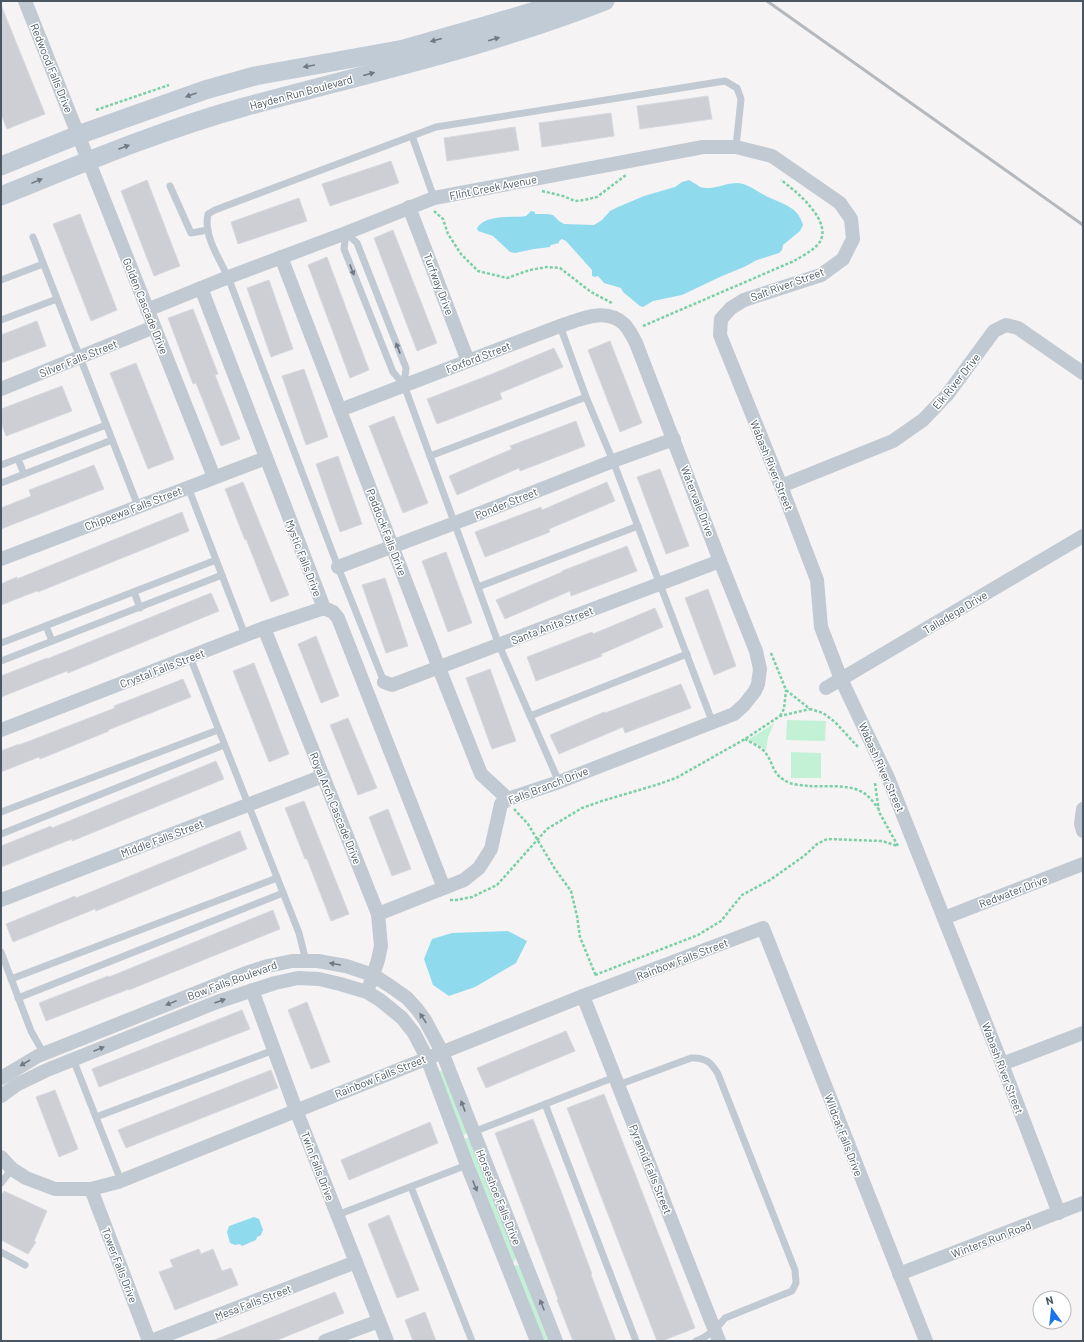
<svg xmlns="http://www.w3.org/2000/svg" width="1084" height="1342" font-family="Barlow,sans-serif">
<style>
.green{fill:#c3f1d5}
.water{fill:#90daee}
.building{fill:#cdcfd5;stroke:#d7d9de}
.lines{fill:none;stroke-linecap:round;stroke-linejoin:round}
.path{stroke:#7ad0a6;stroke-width:2.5;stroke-dasharray:3 2;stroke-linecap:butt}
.lane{stroke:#c1cad2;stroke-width:7}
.street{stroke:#c1cad2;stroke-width:14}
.secondary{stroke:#c1cbd6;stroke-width:19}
.rail{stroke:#b5b8bd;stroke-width:3}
.oneway{fill:#6e7984}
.oneway2{fill:#6e7983}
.labels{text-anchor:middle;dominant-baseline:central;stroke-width:3;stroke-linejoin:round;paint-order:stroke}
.street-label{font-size:11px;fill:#4a5661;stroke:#fff}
</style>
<rect width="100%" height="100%" fill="#f5f3f3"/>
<g class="green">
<polygon points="787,720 826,721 825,741 786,740"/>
<polygon points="774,724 768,737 766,750 757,744 748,740 773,724"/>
<polygon points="791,752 821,753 821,778 791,778"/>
<polygon points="440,1071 443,1071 466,1132 465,1135 463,1135 439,1072"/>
<polygon points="466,1138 469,1138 516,1258 514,1262 511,1261 465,1140"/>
<polygon points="516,1265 517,1265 520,1268 548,1341 542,1341 514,1266"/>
</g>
<g class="water">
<path d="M689 180C693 182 697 185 700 187 712 191 725 183 737 183 749 184 756 191 766 196 782 204 798 206 803 225L800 231 783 245 782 250 779 253 757 260 744 267 722 276 682 295 653 301 643 307 640 306 623 292 621 288 604 283 598 276 595 277 592 276V270L566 241 562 239 559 241V243L551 245 550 247 534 249 515 253 510 252 493 236 478 231 477 228C486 214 512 218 526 216L531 211 535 212V214H547L553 215 559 221 564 224 594 225 602 220 610 211 618 207 644 196 675 187 682 182Z"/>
<polygon points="508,931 527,941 516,963 475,987 449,996 433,985 424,959 432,939 452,933"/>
<polygon points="254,1217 259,1219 263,1230 261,1235 257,1237 256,1240 242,1246 240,1244 235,1245 230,1243 227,1232 229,1226"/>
</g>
<g class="building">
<polygon points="1,5 45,114 7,129 1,114"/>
<polygon points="708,96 712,119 640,129 637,106"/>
<polygon points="611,113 614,136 542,147 539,123"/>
<polygon points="515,127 519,150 447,161 444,138"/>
<polygon points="391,161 399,183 330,206 322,184"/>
<polygon points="147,180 180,266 154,276 121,191"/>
<polygon points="299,198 307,221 238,244 231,222"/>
<polygon points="80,214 117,310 91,321 53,224"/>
<polygon points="393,230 437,343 417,351 374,238"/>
<polygon points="327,257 369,370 350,378 308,265"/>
<polygon points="269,280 293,349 271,357 247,288"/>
<polygon points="193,309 218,374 215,375 240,439 221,446 196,383 193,384 168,318"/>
<polygon points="37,321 46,346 1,363 1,335"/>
<polygon points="610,341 642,423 620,432 588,350"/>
<polygon points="554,348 563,367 500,393 502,399 437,424 427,399 492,374"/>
<polygon points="136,363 174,459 148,469 110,373"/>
<polygon points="304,369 328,437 306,445 282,376"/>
<polygon points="62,386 72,411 6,436 1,422 1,409"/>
<polygon points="394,416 428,503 403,513 369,426"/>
<polygon points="576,421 585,446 520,471 519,468 457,495 449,476 512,449 510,446"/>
<polygon points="338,456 362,524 340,532 316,464"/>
<polygon points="94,465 104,489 1,529 1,508 31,496 29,490"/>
<polygon points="660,469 689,546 666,554 637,477"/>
<polygon points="243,482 289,595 271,602 246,539 245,540 225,489"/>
<polygon points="607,482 615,501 549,529 550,532 485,557 475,532 541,507 542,510"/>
<polygon points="182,512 189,531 38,592 37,591 1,605 1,584 17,577 17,579"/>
<polygon points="627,546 637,571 571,596 570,591 505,619 496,600 562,572 562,571"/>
<polygon points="446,552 472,623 448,632 422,561"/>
<polygon points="385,578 408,646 386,653 362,585"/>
<polygon points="708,589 736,666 714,675 685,598"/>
<polygon points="211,593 219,611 68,673 67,671 1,697 1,676 47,658 47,659"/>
<polygon points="655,608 663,627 601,654 602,656 536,681 527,657 592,632 593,634"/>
<polygon points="316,636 339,696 321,703 298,644"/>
<polygon points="254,663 289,754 269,762 233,671"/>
<polygon points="490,669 516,741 492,749 466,678"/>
<polygon points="183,679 191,697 108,730 109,731 40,759 39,757 1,772 1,751 19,744 19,745 115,708 114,706"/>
<polygon points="681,684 691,708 625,733 623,727 559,754 550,735 604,712 605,713"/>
<polygon points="348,718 377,788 358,795 330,725"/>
<polygon points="216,761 224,779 72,841 72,839 1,867 1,846 51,826 52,828"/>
<polygon points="304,801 349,914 331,921 307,859 305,859 285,808"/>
<polygon points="388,809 411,869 392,876 369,817"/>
<polygon points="240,831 247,849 96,911 95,909 13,942 6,924 75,896 76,898"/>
<polygon points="273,910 280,929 129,990 129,989 46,1021 39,1003 108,976 109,977"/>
<polygon points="307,1002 330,1062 311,1069 288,1010"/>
<polygon points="242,1010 250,1029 99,1087 92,1069"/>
<polygon points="566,1031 575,1051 486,1088 477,1068"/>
<polygon points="271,1070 278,1088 126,1148 118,1130"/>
<polygon points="55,1090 78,1149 59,1157 36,1097"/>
<polygon points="604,1094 695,1328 662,1341 657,1341 567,1108"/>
<polygon points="533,1119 561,1191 592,1274 591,1275 616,1341 573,1341 557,1300 558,1299 495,1133"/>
<polygon points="430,1122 438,1143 349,1180 341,1160"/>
<polygon points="4,1191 47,1211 34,1241 36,1242 28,1254 1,1240 1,1196"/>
<polygon points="389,1215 419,1290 397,1298 368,1224"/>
<polygon points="199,1249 201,1254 213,1249 222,1271 231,1268 238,1285 175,1310 159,1272 173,1267 170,1260"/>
<polygon points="335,1292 344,1313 275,1341 212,1341"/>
<polygon points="425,1312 436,1341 413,1341 405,1320"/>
</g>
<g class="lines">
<g class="path">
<polyline points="96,110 169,85"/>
<polyline points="542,191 563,196 575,201 584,200 597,197 626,175"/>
<polyline points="434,211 443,219 448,234 461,254 478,271 507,278 530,270 547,267 560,268 591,292 612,303"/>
<path d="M643 326 794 261C802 256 813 251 819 243 834 222 796 191 781 180"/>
<polyline points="771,653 786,690 810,709 823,713 835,722 858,747"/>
<polyline points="780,716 784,709 786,690"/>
<path d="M745 739C751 743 760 746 765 752 775 765 771 775 790 783 795 785 802 785 808 786 823 787 847 784 860 791 868 794 873 802 878 808"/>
<polyline points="514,809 528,824 555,869 571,891 577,916 580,937 596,976"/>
<polyline points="450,900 456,900 472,897 497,885 547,829 582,808 602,801 656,785 676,778 745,739 780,716 810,709"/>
<polyline points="595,975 698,935 721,921 742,895 770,880 804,856 817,844 827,839 882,841 898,846 879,812 875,783"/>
</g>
<g class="lane">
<polyline points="412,136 434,198"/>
<polyline points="170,186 191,233 208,230"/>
<polyline points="346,233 344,249 393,372 404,385 499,645 559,782"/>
<polyline points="346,233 357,243 406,368 404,385"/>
<polyline points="33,237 138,506"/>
<polyline points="1,280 43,264"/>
<polyline points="1,320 57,299"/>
<polyline points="586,397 613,461 712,721"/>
<polyline points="430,456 586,397 560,326"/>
<polyline points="18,459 24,474"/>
<polyline points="1,465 106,425"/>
<polyline points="1,483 112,440"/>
<polyline points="188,487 245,635"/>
<polyline points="478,587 638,526"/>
<polyline points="134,592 140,608"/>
<polyline points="46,626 52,641"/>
<polyline points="1,643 216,560"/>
<polyline points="190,657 299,933 306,961"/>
<polyline points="1,661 222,575"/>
<path d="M384 682 338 567 228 277C219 258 203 235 208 214L215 210 436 127 725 81 737 88 741 99 736 147"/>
<polyline points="530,716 687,654"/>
<polyline points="1,812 218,730"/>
<polyline points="1,834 224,745"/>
<polyline points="1,952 31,1031 44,1054"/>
<polyline points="11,979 277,878"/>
<polyline points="18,998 283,893"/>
<polyline points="73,1059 121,1181"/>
<path d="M618 1085 691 1058C705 1057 711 1062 718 1074L795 1270 796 1283 792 1291 725 1318 715 1330 703 1338 696 1341"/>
<polyline points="545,1104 636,1341"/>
<polyline points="96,1117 274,1050"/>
<polyline points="473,1132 615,1077"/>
<polyline points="1,1183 12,1169"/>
<polyline points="411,1187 472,1341"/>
<polyline points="337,1215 467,1165"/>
<polyline points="1,1252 25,1265"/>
</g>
<g class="street">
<polyline points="25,1 214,477"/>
<polyline points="409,207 468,361"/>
<polyline points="281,257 439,668 481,774 508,799"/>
<polyline points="201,288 324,608 333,612 338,618 444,888"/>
<polyline points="147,310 226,278 346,233 434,198 703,147 736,147 772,156 840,203 851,219 853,239 843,259 821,275 744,300 731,308 721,319 720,335 781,486 817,580 821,627 841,679 889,780 1002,1064 1059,1213"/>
<polyline points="1,389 154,327"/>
<path d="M340 410 560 326C581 319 606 307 624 324 629 329 633 337 636 343L720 561 756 651 760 669 758 684 755 691 744 705 734 714 559 782 508 799 501 804 491 849 479 868 464 880 378 914"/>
<polyline points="781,486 893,441 923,420 947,395 994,331 1006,325 1018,328 1083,373"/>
<polyline points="1,559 266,458"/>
<polyline points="338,567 455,523 613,461 674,439"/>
<polyline points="264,628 378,914 381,946 378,960 370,984"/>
<polyline points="384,682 392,685 720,561"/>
<polyline points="826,688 1083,536"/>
<polyline points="1,730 264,628 324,608"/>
<polyline points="1083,809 1081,824 1083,831"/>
<polyline points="1,900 323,776"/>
<polyline points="944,918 1083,864"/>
<polyline points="252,990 296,1110 387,1341"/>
<polyline points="583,996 719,1341"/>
<polyline points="1002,1064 1083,1033"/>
<polyline points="1,1078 38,1056 246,973 268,966 292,961 318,961 346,966 373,975 390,986 407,998 417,1009 425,1020 442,1052 556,1341"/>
<polyline points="1,1096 16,1085 47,1070 217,1002 275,983 298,978 319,979 340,984 367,992 380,1000 402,1018 414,1033 427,1058 467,1165 537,1341"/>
<polyline points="1,1157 12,1169 26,1178 55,1189 91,1189 118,1182 583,996 763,928 926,1341"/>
<polyline points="91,1189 149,1341"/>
<polyline points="899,1274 1083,1203"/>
<polyline points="151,1341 356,1262"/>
<polyline points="325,1341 379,1321"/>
</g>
<g class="secondary">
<polyline points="1,166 78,135 205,90 255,76 404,49 485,26 568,1"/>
<path d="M1 196C81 164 161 130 244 107 365 74 488 47 605 1"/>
</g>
<polyline class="rail" points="767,1 1083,225"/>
</g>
<defs><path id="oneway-solid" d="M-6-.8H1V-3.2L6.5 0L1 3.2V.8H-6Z"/></defs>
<g class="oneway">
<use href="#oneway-solid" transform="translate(494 39) rotate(-16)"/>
<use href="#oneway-solid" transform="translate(436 40) rotate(165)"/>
<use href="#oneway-solid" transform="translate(309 66) rotate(170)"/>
<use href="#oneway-solid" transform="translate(369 74) rotate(-15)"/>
<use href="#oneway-solid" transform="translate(191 95) rotate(160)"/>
<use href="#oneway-solid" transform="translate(124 147) rotate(-21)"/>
<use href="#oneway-solid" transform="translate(37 181) rotate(-22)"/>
</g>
<g class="oneway2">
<use href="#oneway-solid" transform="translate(352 270) rotate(69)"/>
<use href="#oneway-solid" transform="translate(398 348) rotate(-111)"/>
<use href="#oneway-solid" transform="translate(335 964) rotate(-170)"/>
<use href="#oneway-solid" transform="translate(220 1001) rotate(-20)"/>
<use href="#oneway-solid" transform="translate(171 1003) rotate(158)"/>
<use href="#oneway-solid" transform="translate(423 1018) rotate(-123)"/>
<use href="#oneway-solid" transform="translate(99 1049) rotate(-22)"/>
<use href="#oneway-solid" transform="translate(25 1063) rotate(149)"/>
<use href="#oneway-solid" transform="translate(463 1106) rotate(-111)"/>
<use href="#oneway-solid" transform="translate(475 1186) rotate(68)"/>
<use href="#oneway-solid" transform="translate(542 1305) rotate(-112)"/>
</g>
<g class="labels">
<g class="street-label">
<text transform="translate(52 68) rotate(68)">Redwood Falls Drive</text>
<text transform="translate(301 92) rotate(-15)">Hayden Run Boulevard</text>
<text transform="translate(493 187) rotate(-11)">Flint Creek Avenue</text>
<text transform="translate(439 284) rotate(69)">Turfway Drive</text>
<text transform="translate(787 284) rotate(-20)">Salt River Street</text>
<text transform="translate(146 306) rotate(68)">Golden Cascade Drive</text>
<text transform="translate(478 357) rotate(-21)">Foxford Street</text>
<text transform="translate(78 358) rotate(-22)">Silver Falls Street</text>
<text transform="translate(956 381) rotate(-51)">Elk River Drive</text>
<text transform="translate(772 465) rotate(68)">Wabash River Street</text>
<text transform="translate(698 501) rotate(69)">Watervale Drive</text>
<text transform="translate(506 503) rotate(-22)">Ponder Street</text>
<text transform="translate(133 508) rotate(-21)">Chippewa Falls Street</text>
<text transform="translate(387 532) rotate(69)">Paddock Falls Drive</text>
<text transform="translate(304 558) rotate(69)">Mystic Falls Drive</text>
<text transform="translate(955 612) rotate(-31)">Talladega Drive</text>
<text transform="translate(552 625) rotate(-21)">Santa Anita Street</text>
<text transform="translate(162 668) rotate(-21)">Crystal Falls Street</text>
<text transform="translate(882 767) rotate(66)">Wabash River Street</text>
<text transform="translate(548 785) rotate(-21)">Falls Branch Drive</text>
<text transform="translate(336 808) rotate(68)">Royal Arch Cascade Drive</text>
<text transform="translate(162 838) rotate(-21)">Middle Falls Street</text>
<text transform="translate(1013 891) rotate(-21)">Redwater Drive</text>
<text transform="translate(682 959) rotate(-21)">Rainbow Falls Street</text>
<text transform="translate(232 980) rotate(-20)">Bow Falls Boulevard</text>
<text transform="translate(1003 1068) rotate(69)">Wabash River Street</text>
<text transform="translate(380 1076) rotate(-22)">Rainbow Falls Street</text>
<text transform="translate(844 1135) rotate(69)">Wildcat Falls Drive</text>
<text transform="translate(318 1166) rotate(69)">Twin Falls Drive</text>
<text transform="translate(651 1169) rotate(68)">Pyramid Falls Street</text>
<text transform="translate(499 1197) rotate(68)">Horseshoe Falls Drive</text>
<text transform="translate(991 1239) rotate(-21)">Winters Run Road</text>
<text transform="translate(120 1265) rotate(69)">Tower Falls Drive</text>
<text transform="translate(253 1302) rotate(-21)">Mesa Falls Street</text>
</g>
</g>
<rect width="1084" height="1342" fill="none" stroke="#4a5661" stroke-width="4"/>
<g transform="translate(1052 1310) rotate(345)"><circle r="19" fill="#ffffff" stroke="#b7bbc0"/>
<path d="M0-3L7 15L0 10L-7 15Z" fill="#1a73e8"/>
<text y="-6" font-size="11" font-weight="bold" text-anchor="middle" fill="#4a5661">N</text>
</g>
</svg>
